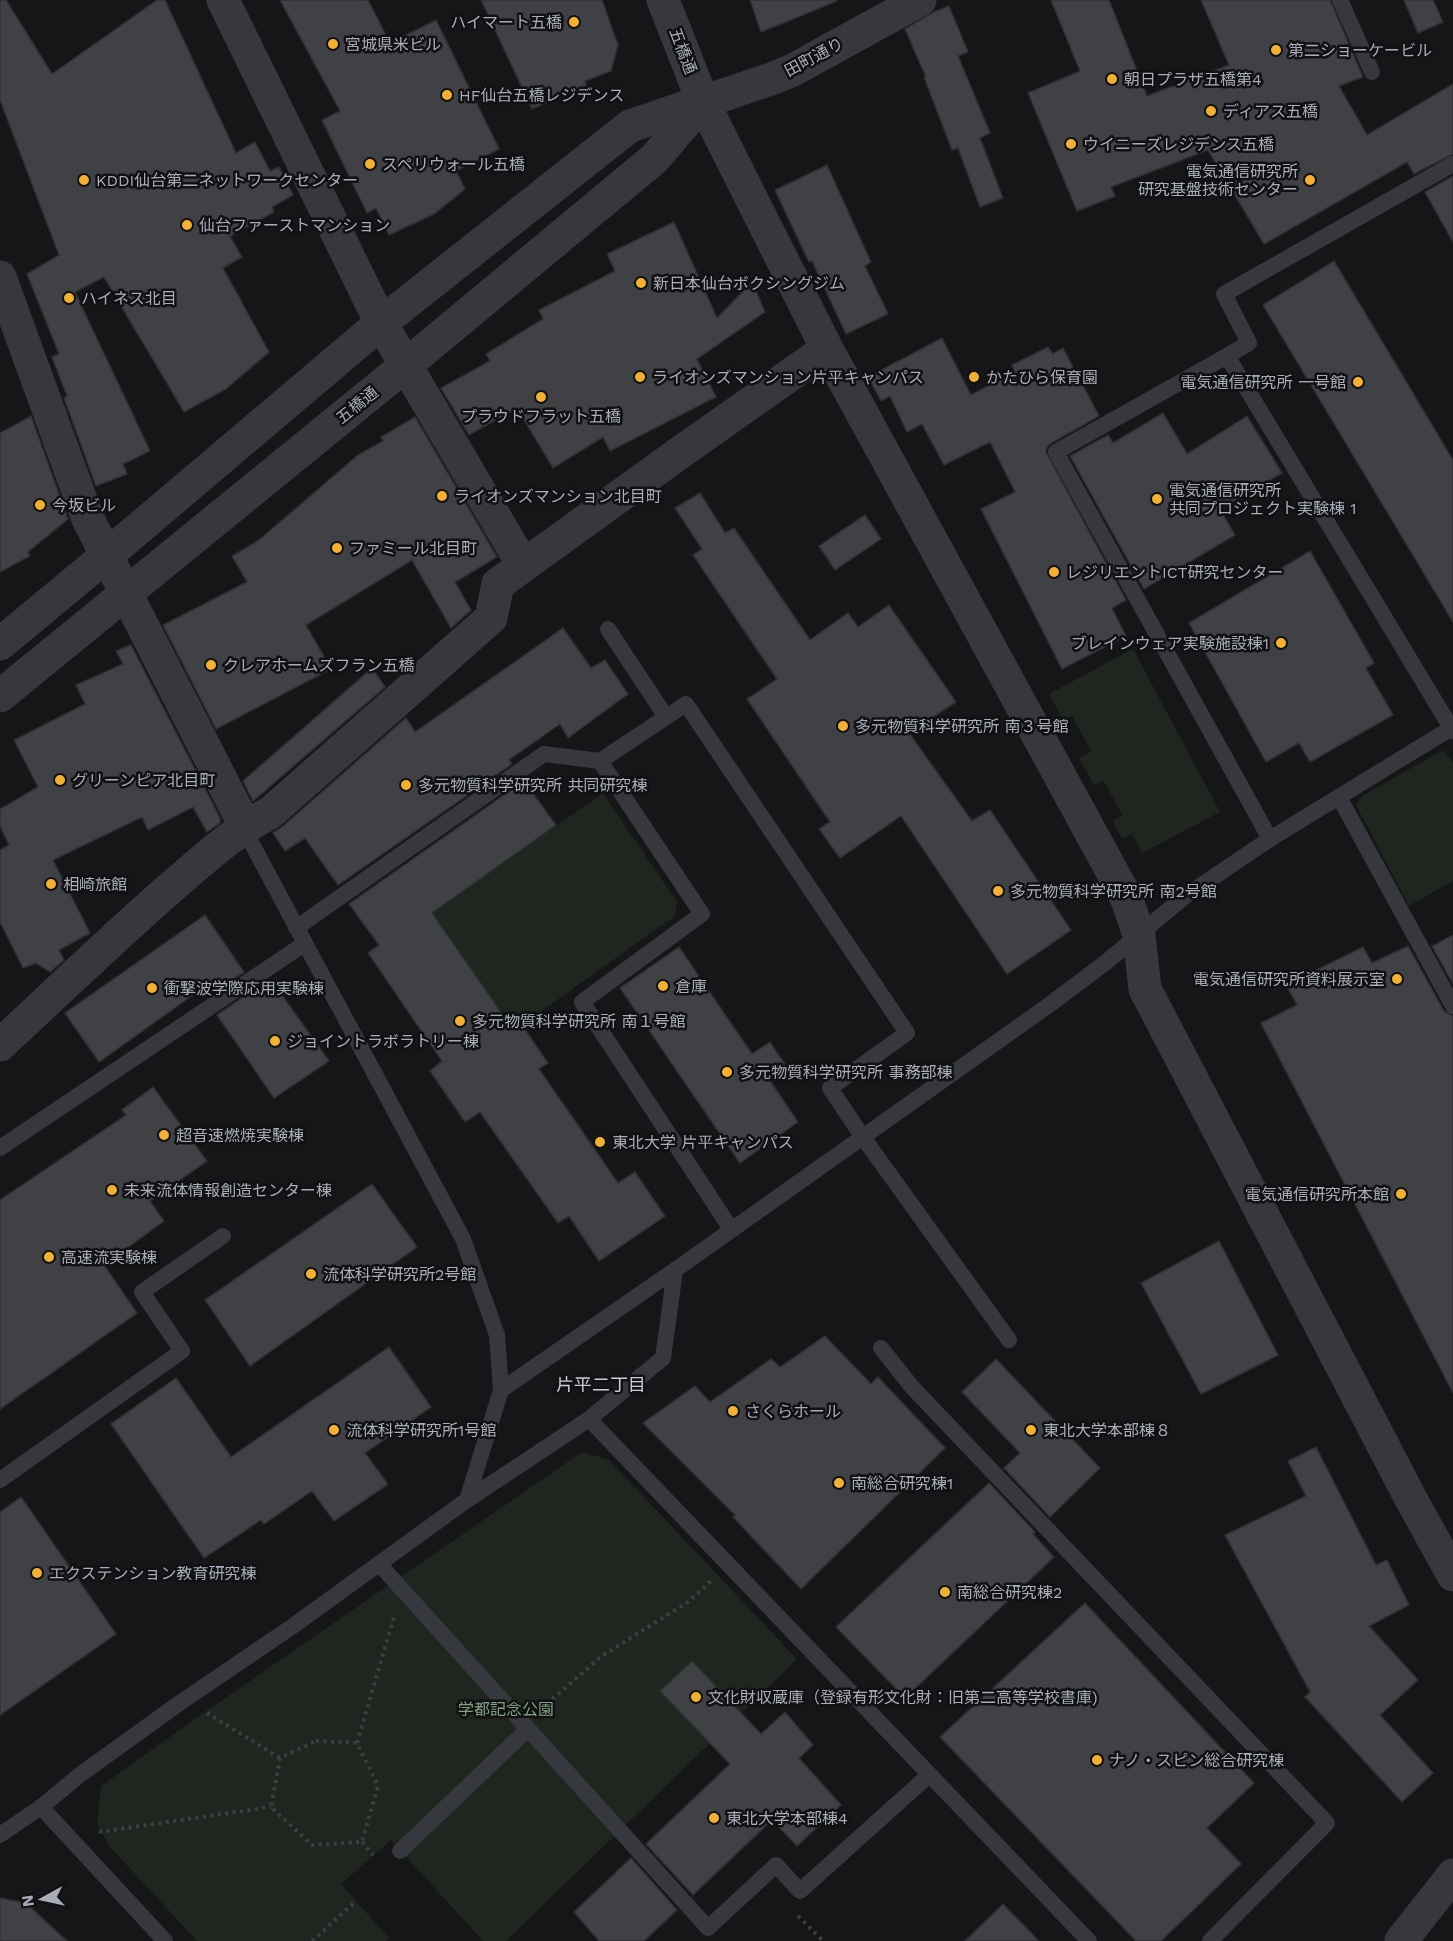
<svg xmlns="http://www.w3.org/2000/svg" width="1453" height="1941" font-family="'Work Sans','Noto Sans JP',sans-serif">
<style>
.green{fill:#1e261f}
.building{fill:#404145;stroke:#303034;stroke-width:1.5}
.lines{fill:none;stroke-linecap:round;stroke-linejoin:round}
.path{stroke:#3d3f44;stroke-width:4;stroke-dasharray:3 4.5;stroke-linecap:butt}
.service{stroke:#37383d;stroke-width:16}
.minor{stroke:#37383d;stroke-width:33}
.tertiary{stroke:#37383d;stroke-width:33}
.poi-dot{fill:#f2b134;stroke:#111113;stroke-width:2}
.labels{text-anchor:middle;dominant-baseline:central;stroke-width:5;stroke-linejoin:round;paint-order:stroke}
.poi-label{font-size:16px;fill:#a8adb8;stroke:#111113;text-anchor:start}
.street-label{font-size:16px;fill:#a8adb8;stroke:#111113}
.park-label{font-size:16px;fill:#7fa381;stroke:#111113}
.neighbourhood-label{font-size:18px;fill:#c9ccd4;stroke:#111113}
</style>
<rect width="100%" height="100%" fill="#161618"/>
<g class="green">
<polygon points="1133,649 1220,812 1142,853 1132,834 1122,839 1113,821 1122,815 1104,781 1094,785 1079,758 1091,751 1072,716 1063,720 1049,694"/>
<polygon points="1443,750 1453,762 1453,881 1409,906 1356,805 1364,795"/>
<polygon points="603,793 677,902 675,916 522,1025 517,1018 509,1024 432,913"/>
<polygon points="582,1452 609,1460 797,1659 506,1941 483,1941 391,1840 341,1884 389,1938 386,1941 197,1941 109,1846 97,1823 101,1786 199,1716"/>
</g>
<g class="building">
<polygon points="0,0 6,0 52,74 157,0 165,0 236,153 255,142 270,171 279,167 293,195 272,207 274,212 230,236 242,257 223,268 269,352 226,389 184,412 104,277 75,292 150,451 123,464 127,474 96,486 64,398 67,396 52,357 59,354 27,274 59,255 0,100"/>
<polygon points="280,0 368,0 390,43 436,20 499,149 456,171 465,189 434,214 389,235 376,208 367,213 322,120 340,111"/>
<polygon points="481,0 602,0 618,45 611,71 585,81 586,85 532,109"/>
<polygon points="750,0 837,0 837,1 761,32"/>
<polygon points="1051,0 1109,0 1147,96 1229,65 1201,0 1330,0 1363,77 1339,86 1367,135 1453,84 1453,154 1414,174 1407,162 1264,244 1208,150 1111,187 1115,196 1077,211 1028,93 1080,71"/>
<polygon points="1404,0 1433,0 1443,22 1418,33"/>
<polygon points="949,6 968,52 958,56 990,133 980,138 1003,198 980,207 958,148 952,150 924,77 926,77 905,29 934,12"/>
<polygon points="827,165 871,262 865,266 888,314 846,334 812,261 809,262 775,190"/>
<polygon points="1453,176 1453,242 1425,192"/>
<polygon points="674,222 717,318 752,282 765,312 697,359 716,397 610,451 603,437 553,468 517,408 469,435 441,388 490,361 486,354 543,319 539,310 615,271 607,254"/>
<polygon points="1334,261 1453,460 1453,622 1263,305"/>
<polygon points="942,338 971,395 1015,372 1012,365 1048,347 1053,354 1063,348 1099,416 1051,443 1047,447 1046,452 1126,600 1112,608 1126,636 1062,669 981,509 1015,492 990,442 944,465 922,424 907,432 890,396 881,401 868,377"/>
<polygon points="1163,413 1187,454 1247,416 1282,473 1220,509 1235,535 1144,589 1070,456 1108,435 1113,443"/>
<polygon points="31,416 68,519 28,552 30,556 0,572 0,433"/>
<polygon points="415,417 497,557 455,582 471,610 451,628 412,560 306,625 331,669 216,729 163,625 247,582 232,556 259,540 358,455 383,441 381,437"/>
<polygon points="700,493 725,533 734,528 810,640 848,613 858,627 889,605 956,702 909,733 972,821 990,810 1071,930 1007,974 901,816 840,858 819,829 830,822 747,699 777,679 693,555 702,549 675,508"/>
<polygon points="865,515 881,539 835,570 819,546"/>
<polygon points="1310,551 1374,663 1366,668 1393,715 1310,762 1299,743 1266,762 1189,623"/>
<polygon points="563,628 591,668 605,660 628,694 568,738 560,724 509,760 512,764 338,885 305,838 285,851 273,833 282,827 406,718 415,732"/>
<polygon points="131,645 220,818 220,823 207,832 193,807 148,830 142,817 53,860 90,933 59,950 64,960 50,972 36,963 23,968 0,922 0,850 9,845 0,826 0,809 38,787 14,740 85,704 76,685 123,664 116,651"/>
<polygon points="372,668 385,687 253,801 243,781"/>
<polygon points="524,781 556,825 432,913 509,1024 517,1018 548,1063 539,1069 618,1183 635,1172 665,1216 599,1261 569,1216 558,1223 480,1112 465,1122 430,1071 442,1061 368,953 379,945 349,904"/>
<polygon points="205,915 244,972 205,997 200,990 99,1062 65,1013"/>
<polygon points="1453,935 1453,984 1432,946"/>
<polygon points="1408,946 1444,1011 1453,1016 1453,1393 1261,1023 1297,1005 1286,985 1363,947 1372,963"/>
<polygon points="679,947 752,1054 770,1042 786,1066 768,1078 798,1122 740,1163 620,988"/>
<polygon points="274,984 329,1061 274,1098 217,1015 255,989 259,994"/>
<polygon points="153,1087 207,1161 150,1201 164,1221 104,1265 137,1313 0,1409 0,1200 126,1115 122,1110"/>
<polygon points="372,1184 417,1247 250,1366 205,1300"/>
<polygon points="1219,1241 1278,1355 1201,1394 1141,1283"/>
<polygon points="825,1336 871,1384 878,1377 945,1448 801,1589 733,1517 735,1515 643,1423 695,1386 710,1402 771,1359 780,1367"/>
<polygon points="389,1347 431,1407 365,1453 388,1484 334,1521 312,1491 264,1524 261,1520 204,1558 111,1424 176,1378 231,1457"/>
<polygon points="996,1359 1100,1468 1050,1517 1004,1468 1020,1453 962,1392"/>
<polygon points="1316,1447 1376,1565 1387,1560 1409,1605 1369,1626 1418,1680 1380,1715 1433,1773 1402,1802 1305,1697 1310,1692 1225,1535 1306,1496 1288,1461"/>
<polygon points="989,1483 1035,1532 1033,1534 1054,1557 905,1698 836,1627"/>
<polygon points="21,1497 116,1634 0,1715 0,1512"/>
<polygon points="1085,1603 1254,1783 1207,1828 1241,1864 1161,1941 1136,1941 940,1737"/>
<polygon points="692,1661 761,1734 785,1712 813,1745 799,1758 841,1805 797,1846 772,1820 693,1895 646,1844 730,1764 660,1691"/>
<polygon points="631,1858 677,1910 644,1941 599,1941 574,1912"/>
<polygon points="0,1898 20,1902 29,1906 67,1941 0,1941"/>
<polygon points="1003,1904 1039,1941 965,1941"/>
</g>
<g class="lines">
<g class="path">
<polyline points="541,1709 602,1656 688,1602 712,1580"/>
<polyline points="207,1713 280,1758"/>
<polygon points="316,1741 357,1743 378,1786 362,1842 312,1845 271,1807 280,1758"/>
<polyline points="357,1743 394,1617"/>
<polyline points="99,1832 271,1807"/>
<polyline points="362,1842 373,1855"/>
<polyline points="798,1916 823,1941"/>
<polyline points="312,1941 356,1901"/>
</g>
<g class="service">
<polyline points="1340,0 1372,72"/>
<polyline points="1227,356 1249,343 1224,294 1453,164"/>
<polyline points="608,629 666,717"/>
<polyline points="600,761 702,914 582,1002 731,1229"/>
<polyline points="1339,797 1453,1006"/>
<polyline points="1270,839 1056,452 1227,356 1453,731"/>
<polyline points="296,928 544,754 600,761 686,704 907,1033 830,1088 862,1136 1009,1340"/>
<polyline points="0,1148 304,944"/>
<polyline points="881,1348 912,1387 1327,1823 1210,1941"/>
<polyline points="501,1390 675,1270 1049,1005 1105,963 1184,897 1270,839 1453,727"/>
<polyline points="589,1419 1089,1941"/>
<polyline points="0,1480 182,1351 142,1292 223,1236"/>
<polyline points="467,1500 589,1419 663,1358 675,1270"/>
<polyline points="380,1565 708,1928 776,1865 800,1891 929,1775"/>
<polyline points="0,1835 41,1807"/>
<polyline points="400,1851 528,1729"/>
<polyline points="165,1941 41,1807 81,1774 181,1702 293,1626 467,1500 501,1390 497,1335 463,1239 251,842 245,826"/>
</g>
<g class="minor">
<polyline points="223,0 381,323 523,565"/>
<polyline points="920,0 793,70 771,79 703,102 827,349 1126,897 1139,935 1145,989 1411,1499 1453,1575"/>
<polyline points="0,277 88,519 245,826"/>
<path d="M0 1045C56 993 111 940 168 890 201 862 231 833 270 813L491 618 498 584 678 454 827 349"/>
</g>
<g class="tertiary">
<polyline points="663,0 703,102"/>
<polyline points="0,644 106,556 381,323 630,126 701,102"/>
<polyline points="0,696 406,365 654,159 703,102"/>
<polyline points="1401,1941 1453,1875"/>
</g>
</g>
<g class="poi-dot">
<circle cx="574" cy="22" r="6"/>
<circle cx="333" cy="44" r="6"/>
<circle cx="1276" cy="50" r="6"/>
<circle cx="1112" cy="79" r="6"/>
<circle cx="447" cy="95" r="6"/>
<circle cx="1211" cy="111" r="6"/>
<circle cx="1071" cy="144" r="6"/>
<circle cx="370" cy="164" r="6"/>
<circle cx="84" cy="180" r="6"/>
<circle cx="1310" cy="180" r="6"/>
<circle cx="187" cy="225" r="6"/>
<circle cx="641" cy="283" r="6"/>
<circle cx="69" cy="298" r="6"/>
<circle cx="640" cy="377" r="6"/>
<circle cx="974" cy="377" r="6"/>
<circle cx="1358" cy="382" r="6"/>
<circle cx="541" cy="397" r="6"/>
<circle cx="442" cy="496" r="6"/>
<circle cx="1157" cy="499" r="6"/>
<circle cx="40" cy="505" r="6"/>
<circle cx="337" cy="548" r="6"/>
<circle cx="1054" cy="572" r="6"/>
<circle cx="1281" cy="643" r="6"/>
<circle cx="211" cy="665" r="6"/>
<circle cx="843" cy="726" r="6"/>
<circle cx="60" cy="780" r="6"/>
<circle cx="406" cy="785" r="6"/>
<circle cx="51" cy="884" r="6"/>
<circle cx="998" cy="891" r="6"/>
<circle cx="1397" cy="979" r="6"/>
<circle cx="663" cy="986" r="6"/>
<circle cx="152" cy="988" r="6"/>
<circle cx="460" cy="1021" r="6"/>
<circle cx="275" cy="1041" r="6"/>
<circle cx="727" cy="1072" r="6"/>
<circle cx="164" cy="1135" r="6"/>
<circle cx="600" cy="1142" r="6"/>
<circle cx="112" cy="1190" r="6"/>
<circle cx="1401" cy="1194" r="6"/>
<circle cx="49" cy="1257" r="6"/>
<circle cx="311" cy="1274" r="6"/>
<circle cx="733" cy="1411" r="6"/>
<circle cx="334" cy="1430" r="6"/>
<circle cx="1031" cy="1430" r="6"/>
<circle cx="839" cy="1483" r="6"/>
<circle cx="37" cy="1573" r="6"/>
<circle cx="945" cy="1592" r="6"/>
<circle cx="696" cy="1697" r="6"/>
<circle cx="1097" cy="1760" r="6"/>
<circle cx="714" cy="1818" r="6"/>
</g>
<g class="labels">
<g class="poi-label">
<text x="562" y="22" text-anchor="end">ハイマート五橋</text>
<text x="345" y="44">宮城県米ビル</text>
<text x="1288" y="50">第二ショーケービル</text>
<text x="1124" y="79">朝日プラザ五橋第4</text>
<text x="459" y="95">HF仙台五橋レジデンス</text>
<text x="1223" y="111">ディアス五橋</text>
<text x="1083" y="144">ウイニーズレジデンス五橋</text>
<text x="382" y="164">スペリウォール五橋</text>
<text x="1298" y="171" text-anchor="end">電気通信研究所<tspan x="1298" dy="18">研究基盤技術センター</tspan></text>
<text x="96" y="180">KDDI仙台第二ネットワークセンター</text>
<text x="199" y="225">仙台ファーストマンション</text>
<text x="653" y="283">新日本仙台ボクシングジム</text>
<text x="81" y="298">ハイネス北目</text>
<text x="652" y="377">ライオンズマンション片平キャンパス</text>
<text x="986" y="377">かたひら保育園</text>
<text x="1346" y="382" text-anchor="end">電気通信研究所 一号館</text>
<text x="541" y="416" text-anchor="middle">プラウドフラット五橋</text>
<text x="1169" y="490">電気通信研究所<tspan x="1169" dy="18">共同プロジェクト実験棟 1</tspan></text>
<text x="454" y="496">ライオンズマンション北目町</text>
<text x="52" y="505">今坂ビル</text>
<text x="349" y="548">ファミール北目町</text>
<text x="1066" y="572">レジリエントICT研究センター</text>
<text x="1269" y="643" text-anchor="end">ブレインウェア実験施設棟1</text>
<text x="223" y="665">クレアホームズフラン五橋</text>
<text x="855" y="726">多元物質科学研究所 南３号館</text>
<text x="72" y="780">グリーンピア北目町</text>
<text x="418" y="785">多元物質科学研究所 共同研究棟</text>
<text x="63" y="884">相崎旅館</text>
<text x="1010" y="891">多元物質科学研究所 南2号館</text>
<text x="1385" y="979" text-anchor="end">電気通信研究所資料展示室</text>
<text x="675" y="986">倉庫</text>
<text x="164" y="988">衝撃波学際応用実験棟</text>
<text x="472" y="1021">多元物質科学研究所 南１号館</text>
<text x="287" y="1041">ジョイントラボラトリー棟</text>
<text x="739" y="1072">多元物質科学研究所 事務部棟</text>
<text x="176" y="1135">超音速燃焼実験棟</text>
<text x="612" y="1142">東北大学 片平キャンパス</text>
<text x="124" y="1190">未来流体情報創造センター棟</text>
<text x="1389" y="1194" text-anchor="end">電気通信研究所本館</text>
<text x="61" y="1257">高速流実験棟</text>
<text x="323" y="1274">流体科学研究所2号館</text>
<text x="745" y="1411">さくらホール</text>
<text x="346" y="1430">流体科学研究所1号館</text>
<text x="1043" y="1430">東北大学本部棟８</text>
<text x="851" y="1483">南総合研究棟1</text>
<text x="49" y="1573">エクステンション教育研究棟</text>
<text x="957" y="1592">南総合研究棟2</text>
<text x="708" y="1697">文化財収蔵庫（登録有形文化財：旧第二高等学校書庫)</text>
<text x="1109" y="1760">ナノ・スピン総合研究棟</text>
<text x="726" y="1818">東北大学本部棟4</text>
</g>
<g class="street-label">
<text transform="translate(683 51) rotate(69)">五橋通</text>
<text transform="translate(814 57) rotate(-28)">田町通り</text>
<text transform="translate(357 405) rotate(-39)">五橋通</text>
</g>
<g class="park-label">
<text x="506" y="1709">学都記念公園</text>
</g>
<g class="neighbourhood-label">
<text x="601" y="1384">片平二丁目</text>
</g>
</g>
<g transform="translate(42 1899) rotate(262)" stroke="#111113" stroke-width="4.5" paint-order="stroke">
<path d="M0-4.5L10 22L0 15L-10 22Z" fill="#a8adb8"/>
<text y="-9" font-size="16" font-weight="bold" text-anchor="middle" fill="#a8adb8">N</text>
</g>
</svg>
